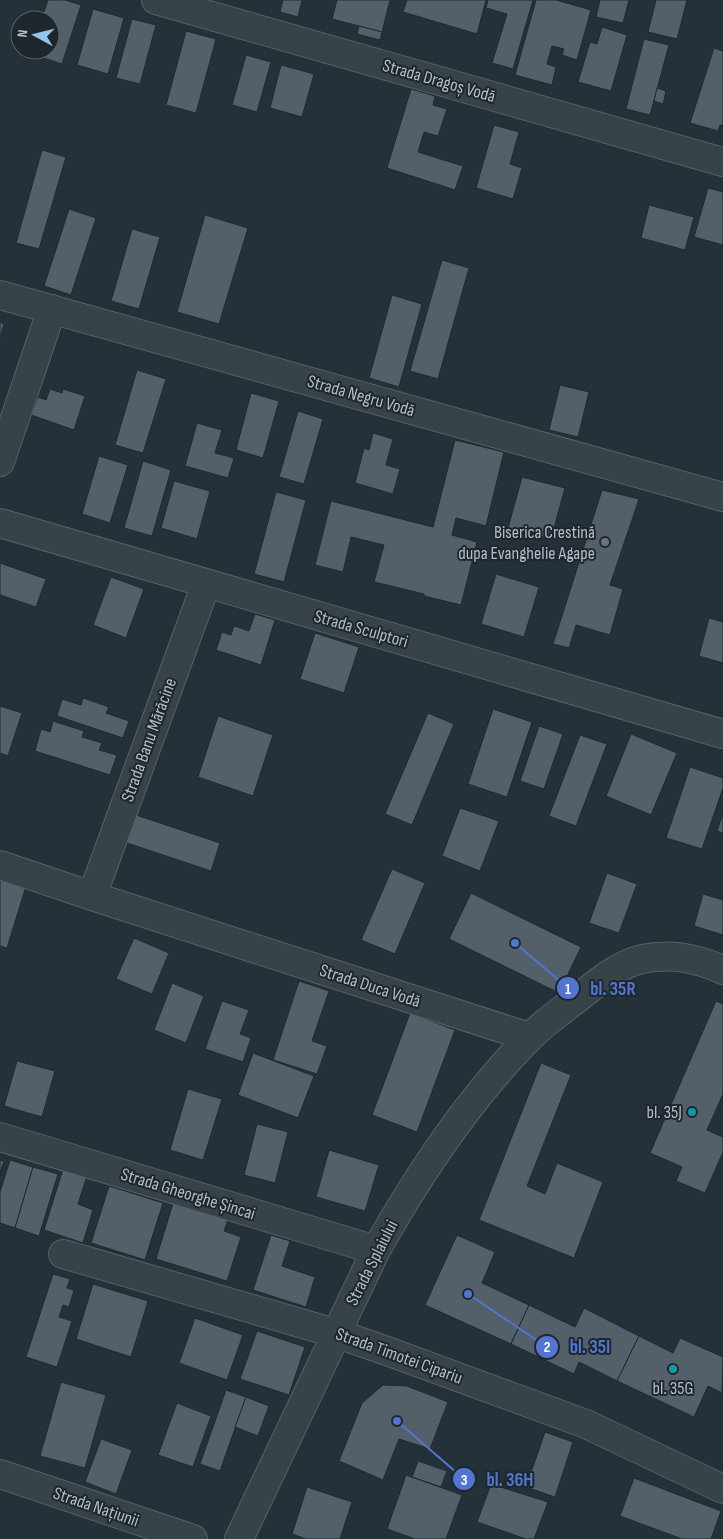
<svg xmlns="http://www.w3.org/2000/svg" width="723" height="1539" font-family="'Sofia Sans Condensed',sans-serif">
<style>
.building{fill:#536069;stroke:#202930}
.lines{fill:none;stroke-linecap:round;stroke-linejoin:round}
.street-casing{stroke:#576067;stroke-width:30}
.street{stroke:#384249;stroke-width:28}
.worship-dot{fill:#6b7280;stroke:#1e272e;stroke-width:2}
.culture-dot{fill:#0f9aa8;stroke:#1e272e;stroke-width:2}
.labels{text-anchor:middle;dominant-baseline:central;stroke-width:4;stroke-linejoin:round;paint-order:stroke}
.street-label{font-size:18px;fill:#b4bdc5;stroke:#1e272e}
.poi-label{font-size:18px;fill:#b4bdc5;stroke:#1e272e;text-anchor:end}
.leader{fill:none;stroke:#5275d1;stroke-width:2}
.callout-dot{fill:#5275d1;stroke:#1e272e;stroke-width:2}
.mark-label{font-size:15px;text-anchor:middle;font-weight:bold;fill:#fff}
.callout-label{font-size:19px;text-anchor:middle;font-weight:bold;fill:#5275d1;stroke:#1e272e;stroke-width:4;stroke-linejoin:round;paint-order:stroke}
</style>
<rect width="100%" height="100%" fill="#253139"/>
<g class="building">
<polygon points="48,0 65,0 81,5 62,64 31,54 32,50 50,50 50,20 41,20"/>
<polygon points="283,0 302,0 298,17 280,12"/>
<polygon points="337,0 390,0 382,32 332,19"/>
<polygon points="407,0 486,0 477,34 403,12"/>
<polygon points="488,0 533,0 513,69 492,63 507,14 486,8"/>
<polygon points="536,0 556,0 591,10 577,60 562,55 564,49 552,46 547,64 556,67 552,85 515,75"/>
<polygon points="600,0 629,0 623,23 596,17"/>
<polygon points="656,0 687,0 677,39 648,32"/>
<polygon points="93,9 124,18 108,74 77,65"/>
<polygon points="132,19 156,25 140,84 116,78"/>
<polygon points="359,26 382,32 380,40 357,34"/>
<polygon points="602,27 627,35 611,91 578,82 590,42 597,44"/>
<polygon points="186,31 216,39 196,113 166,105"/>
<polygon points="644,39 669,45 650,115 626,109"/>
<polygon points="714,48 723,51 723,126 720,125 718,131 690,123"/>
<polygon points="246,55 271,62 257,112 232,105"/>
<polygon points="281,65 314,74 302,117 270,108"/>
<polygon points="657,88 666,91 663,104 654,101"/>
<polygon points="411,89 435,96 433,105 447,109 438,136 424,132 418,152 463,166 455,190 387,168"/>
<polygon points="494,125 519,132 510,164 522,168 513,199 476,188"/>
<polygon points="42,150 66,157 39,249 16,243"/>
<polygon points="708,188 723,192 723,245 694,237"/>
<polygon points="649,205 694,217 685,250 641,238"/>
<polygon points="69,209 96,218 71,295 44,286"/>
<polygon points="205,215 248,228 219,324 177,312"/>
<polygon points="132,229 160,237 139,309 111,301"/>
<polygon points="442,260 469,268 438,379 410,371"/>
<polygon points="392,295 422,304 399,387 369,378"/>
<polygon points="0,322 4,324 0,338"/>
<polygon points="137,370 166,379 143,453 115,445"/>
<polygon points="560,385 589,392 578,437 549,430"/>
<polygon points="50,389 62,393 63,389 85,396 74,430 31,415 38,397 46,400"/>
<polygon points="251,393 279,401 263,458 236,450"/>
<polygon points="298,411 323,419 304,484 279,477"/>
<polygon points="197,423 222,430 215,453 234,458 228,478 185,466"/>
<polygon points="373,433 393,439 386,465 400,469 393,494 355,483 364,448 369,450"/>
<polygon points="455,440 504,452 486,526 456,518 452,535 477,542 461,605 424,596 424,594 374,582 384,545 351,537 343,572 315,565 331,501 433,527"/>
<polygon points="99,456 128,465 110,523 82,514"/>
<polygon points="143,461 171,470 152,536 124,528"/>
<polygon points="522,477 565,488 551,539 508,528"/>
<polygon points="174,481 210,491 197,539 161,528"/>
<polygon points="602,490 639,499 610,585 623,589 610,635 576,625 569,648 553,644"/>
<polygon points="276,492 306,500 284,582 254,574"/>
<polygon points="0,563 46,579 36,607 0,595"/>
<polygon points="496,574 539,587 524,637 481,624"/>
<polygon points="111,577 144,589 126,638 93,625"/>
<polygon points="255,614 275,620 261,665 216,650 222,632 231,635 234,626 249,631"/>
<polygon points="709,618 723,622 723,663 699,656"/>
<polygon points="315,633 359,647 344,693 300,679"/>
<polygon points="83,698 109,707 106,713 129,721 123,738 57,716 62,699 81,705"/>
<polygon points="0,706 22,713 8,756 0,753"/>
<polygon points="493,709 532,722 507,797 468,784"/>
<polygon points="428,713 454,724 412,825 385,814"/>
<polygon points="218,716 273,735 253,796 198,777"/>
<polygon points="53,721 84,731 82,737 102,743 99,750 117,755 110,775 35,751 41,729 50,732"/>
<polygon points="539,726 563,734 544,789 520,781"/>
<polygon points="631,734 677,753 651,815 606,796"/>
<polygon points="580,735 607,744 576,826 549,816"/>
<polygon points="690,767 723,778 723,788 702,849 666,838"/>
<polygon points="460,808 499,821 480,871 442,856"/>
<polygon points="723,813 723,833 717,831"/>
<polygon points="133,814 220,843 211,871 124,842"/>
<polygon points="392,869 425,883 395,954 361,940"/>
<polygon points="607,873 637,884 619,933 589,923"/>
<polygon points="0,875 27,883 7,948 0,946"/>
<polygon points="471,893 581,947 559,993 449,939"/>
<polygon points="703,894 723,900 723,935 694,926"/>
<polygon points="134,938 169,953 152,994 116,979"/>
<polygon points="299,981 329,991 312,1041 327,1046 317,1074 273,1060"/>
<polygon points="172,983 204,996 186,1043 154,1030"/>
<polygon points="222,1001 249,1010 240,1034 251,1038 243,1062 205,1049"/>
<polygon points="716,1001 723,1004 723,1094 707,1130 723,1137 723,1152 705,1193 676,1181 682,1167 650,1153"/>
<polygon points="410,1013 455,1030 417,1132 372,1115"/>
<polygon points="253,1053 314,1076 298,1118 238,1095"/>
<polygon points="17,1061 55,1071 42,1117 4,1106"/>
<polygon points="541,1063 571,1075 527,1186 545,1194 557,1163 603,1182 574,1258 479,1220"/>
<polygon points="188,1089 222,1099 203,1160 170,1150"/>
<polygon points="257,1124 288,1132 275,1183 244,1175"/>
<polygon points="329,1150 379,1165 365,1211 316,1197"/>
<polygon points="0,1160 4,1161 0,1173"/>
<polygon points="10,1160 33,1167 15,1228 0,1223 0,1192"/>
<polygon points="33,1167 58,1174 39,1236 15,1228"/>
<polygon points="63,1169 87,1176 78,1204 93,1210 83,1243 44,1230"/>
<polygon points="109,1186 163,1203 145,1260 91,1243"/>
<polygon points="174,1200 229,1217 224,1231 241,1237 227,1281 156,1259"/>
<polygon points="271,1235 290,1241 282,1266 315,1277 306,1307 253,1290"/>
<polygon points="457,1235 495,1252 482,1283 529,1305 511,1344 425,1305"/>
<polygon points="53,1274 70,1279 67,1288 74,1290 69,1307 63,1305 59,1317 72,1321 57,1367 26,1357"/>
<polygon points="93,1284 148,1301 131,1357 76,1339"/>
<polygon points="529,1305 575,1327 584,1308 639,1336 617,1381 579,1362 574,1374 511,1344"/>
<polygon points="195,1318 243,1335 227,1380 179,1363"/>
<polygon points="257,1331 305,1347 289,1395 240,1379"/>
<polygon points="639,1336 673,1353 680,1338 723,1357 722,1393 708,1386 694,1417 617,1381"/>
<polygon points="61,1382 106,1395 85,1468 40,1456"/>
<polygon points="383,1385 407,1386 448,1402 430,1449 399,1439 383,1480 339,1461 362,1403"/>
<polygon points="226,1390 246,1397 220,1471 200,1464"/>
<polygon points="246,1397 269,1406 258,1436 235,1427"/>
<polygon points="177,1403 211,1416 193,1467 158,1455"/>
<polygon points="545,1432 573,1442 555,1497 526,1487"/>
<polygon points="101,1439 132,1450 116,1494 85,1482"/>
<polygon points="418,1461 447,1471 441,1487 412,1477"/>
<polygon points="406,1475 462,1495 446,1539 415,1539 387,1529"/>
<polygon points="634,1478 721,1511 711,1539 682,1539 620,1516"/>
<polygon points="491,1484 548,1502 534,1539 526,1539 477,1522"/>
<polygon points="307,1487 352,1502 340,1539 306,1539 292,1534"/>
</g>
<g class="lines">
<defs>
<g id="street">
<polyline points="156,0 723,162"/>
<polyline points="0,295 723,497"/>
<polyline points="0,462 52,309"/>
<polyline points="0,523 723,734"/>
<polyline points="0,865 92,896 529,1037"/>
<polyline points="92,896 206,584"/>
<polyline points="0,1137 376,1250"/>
<polyline points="63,1254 338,1334 387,1351 586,1424 723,1489"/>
<polyline points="0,1474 193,1539"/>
<path d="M239 1539 376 1250C418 1175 468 1100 528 1039 542 1024 559 1013 575 1000 595 985 617 965 642 959 671 953 696 958 723 970"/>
</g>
</defs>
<use href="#street" class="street-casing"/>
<use href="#street" class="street"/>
</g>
<circle class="worship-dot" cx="605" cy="542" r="5"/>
<g class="culture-dot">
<circle cx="692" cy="1112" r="5"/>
<circle cx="673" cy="1369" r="5"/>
</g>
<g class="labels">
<g class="street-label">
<text transform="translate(439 81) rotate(16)">Strada Dragoș Vodă</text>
<text transform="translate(361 396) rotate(16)">Strada Negru Vodă</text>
<text transform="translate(361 629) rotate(16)">Strada Sculptori</text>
<text transform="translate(149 740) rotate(-70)">Strada Banu Mărăcine</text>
<text transform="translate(370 986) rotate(18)">Strada Duca Vodă</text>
<text transform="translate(188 1194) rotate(17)">Strada Gheorghe Șincai</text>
<text transform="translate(372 1263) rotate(-63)">Strada Splaiului</text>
<text transform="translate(399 1356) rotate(20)">Strada Timotei Cipariu</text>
<text transform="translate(96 1507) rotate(19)">Strada Națiunii</text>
</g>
<g class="poi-label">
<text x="595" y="532">Biserica Crestină<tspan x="595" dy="21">dupa Evanghelie Agape</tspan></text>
<text x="682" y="1112">bl. 35J</text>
<text x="673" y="1388" text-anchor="middle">bl. 35G</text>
</g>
</g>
<path class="leader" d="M515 943L568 988M468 1294L547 1347M397 1421L464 1479"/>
<g class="callout-dot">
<circle cx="515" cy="943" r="5"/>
<circle cx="468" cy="1294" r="5"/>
<circle cx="397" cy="1421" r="5"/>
<circle cx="568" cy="988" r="12"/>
<circle cx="547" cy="1347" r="12"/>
<circle cx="464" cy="1479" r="12"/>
</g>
<g class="mark-label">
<text x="568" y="994">1</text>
<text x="547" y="1352">2</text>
<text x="464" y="1485">3</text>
</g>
<g class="callout-label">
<text x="613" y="995">bl. 35R</text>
<text x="590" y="1353">bl. 35I</text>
<text x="510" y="1486">bl. 36H</text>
</g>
<g transform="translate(35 35) rotate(277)"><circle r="24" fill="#1e272e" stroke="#5a636a"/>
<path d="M0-4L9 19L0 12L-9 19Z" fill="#92c4ec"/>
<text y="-8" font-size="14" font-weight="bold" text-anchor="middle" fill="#b4bdc5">N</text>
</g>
</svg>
